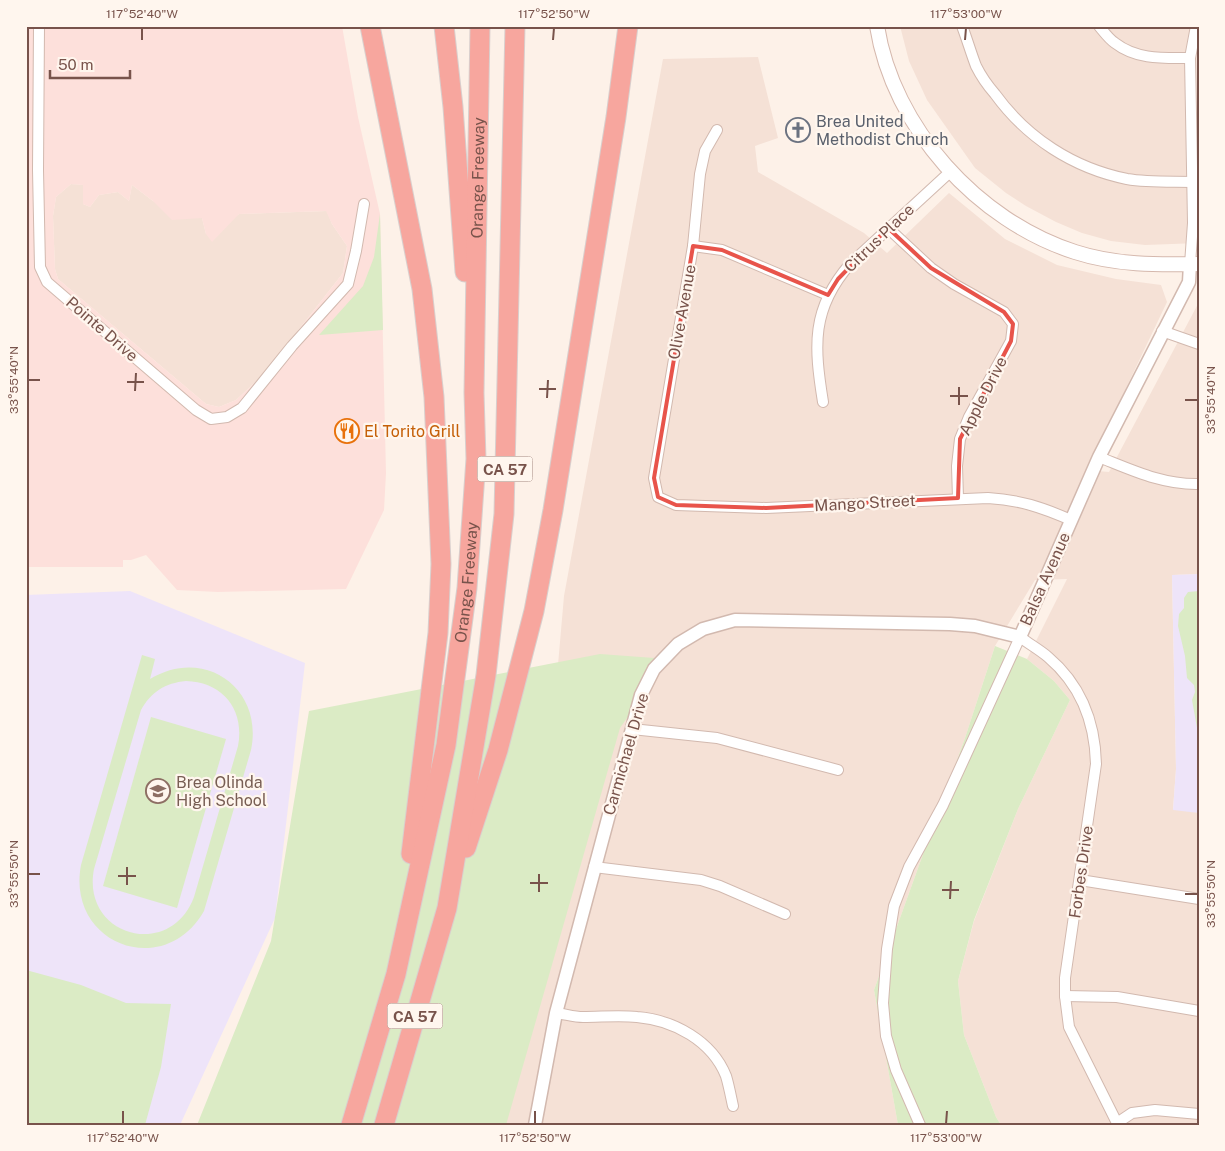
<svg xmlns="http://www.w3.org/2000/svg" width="1225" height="1151" font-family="'Public Sans',sans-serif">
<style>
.residential{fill:#f5e1d6}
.commercial{fill:#fde0db;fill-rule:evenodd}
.education{fill:#eee4f9}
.green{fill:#dbebc5;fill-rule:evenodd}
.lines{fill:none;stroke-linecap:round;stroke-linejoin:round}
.minor-casing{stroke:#d2b9af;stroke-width:12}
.tertiary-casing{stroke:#d2b9af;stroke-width:15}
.secondary-casing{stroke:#d5b8ad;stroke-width:16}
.motorway-casing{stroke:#d9cfcd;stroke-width:21}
.minor{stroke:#fff;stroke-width:10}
.tertiary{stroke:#fff;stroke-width:12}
.secondary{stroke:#fff;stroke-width:14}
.motorway{stroke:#f7a69e;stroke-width:19}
.marked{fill:none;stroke:#e8544b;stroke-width:4;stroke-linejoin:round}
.ticks{fill:none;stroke:#78534b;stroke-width:2}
.labels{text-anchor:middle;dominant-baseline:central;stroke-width:4.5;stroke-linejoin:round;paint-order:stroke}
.shield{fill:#fff6ee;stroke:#a0847c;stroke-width:1}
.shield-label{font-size:15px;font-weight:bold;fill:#78534b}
.worship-label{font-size:16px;fill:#5b616d;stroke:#fff6ee;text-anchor:start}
.street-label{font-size:16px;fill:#78534b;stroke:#fff6ee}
.food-label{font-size:16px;fill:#c56008;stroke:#fff6ee;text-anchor:start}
.education-label{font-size:16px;fill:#785e54;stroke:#fff6ee;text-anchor:start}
.neatline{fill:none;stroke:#78534b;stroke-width:2}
.ticks-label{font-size:12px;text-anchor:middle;fill:#78534b}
</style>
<rect width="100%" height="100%" fill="#fdf1e8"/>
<g class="residential">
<polygon points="900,26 1199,26 1199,243 1145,245 1111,241 1082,233 1056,222 1026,206 1006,193 975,168 927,100 909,61"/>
<polygon points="758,57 778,138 755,146 758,172 864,233 887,253 949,193 1005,239 1057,265 1116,279 1161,285 1167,302 1087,470 1109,472 1199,302 1199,574 1172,575 1176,769 1173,809 1199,810 1199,1125 1001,1125 996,1117 964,1035 958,981 974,921 1018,809 1070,700 1054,681 1027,659 1067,579 1035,580 995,646 965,738 874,990 898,1125 497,1125 531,975 564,596 663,59"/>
<polygon points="71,184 84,185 83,204 90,207 99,195 118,192 129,201 132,185 153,201 202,218 206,234 239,214 327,211 332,224 347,246 343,273 264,374 236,400 219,407 206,404 58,279 55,269 53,216 56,197"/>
</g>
<path class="commercial" d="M26 26H342L358 117 380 214 386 473 384 510 346 589 218 592 177 590 146 555 131 560H123V567H26ZM71 184 83 185V204L90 207 99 195 118 192 129 201 132 185 153 201 172 220 202 218 206 234 212 242 239 214 326 211 332 224 347 246 343 273 264 374 236 400 219 407 206 404 58 279 55 269 53 216 56 197Z"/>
<g class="education">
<polygon points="1199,574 1199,813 1173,810 1176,769 1172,575"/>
<polygon points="130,591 305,663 275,918 180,1125 26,1125 26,595"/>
</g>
<g class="green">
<polygon points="380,214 383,330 319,335 363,286 374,257"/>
<polygon points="1199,591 1199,739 1192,700 1195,692 1194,685 1187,678 1185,656 1178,626 1179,614 1184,608 1184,598 1188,592"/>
<polygon points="995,646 1027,659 1054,681 1070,700 1018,809 974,920 958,981 964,1035 996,1117 1001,1125 898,1125 874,990 965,738"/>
<polygon points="600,654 668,659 620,728 506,1125 197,1125 271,941 309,711"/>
<path d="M142 655 155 659 150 679C204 646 264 688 251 750L204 911C164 981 66 944 81 865ZM186 681C223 682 245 710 238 746L194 897C170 961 81 936 94 869L141 710C151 692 165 683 186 681Z"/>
<polygon points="151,717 226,739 177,908 103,886"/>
<polygon points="26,970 81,985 126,1003 171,1004 161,1067 145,1125 26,1125"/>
</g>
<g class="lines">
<defs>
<g id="minor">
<polyline points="39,26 38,170 40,267 47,282 196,410 211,419 227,417 242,408 292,346 348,284 356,251 364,204"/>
<path d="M962 26C967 39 971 53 976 66 981 76 988 86 995 94 1027 138 1073 168 1127 179 1150 183 1175 181 1199 182"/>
<path d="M1099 26C1104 32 1109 39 1115 43 1137 60 1164 58 1190 58"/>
<path d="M717 130 705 151 700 174 693 246 654 478 658 497 676 505 766 508 988 498C1020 500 1041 507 1071 520"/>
<polyline points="888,228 931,268 954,284 1004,312 1013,324 1011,341 969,417 960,439 957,466 958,498"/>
<polyline points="693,246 722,250 828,295"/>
<polyline points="1190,264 1193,223 1190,58 1196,26"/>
<polyline points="1162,331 1199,344"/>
<path d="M823 402C814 346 811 309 850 264L950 172"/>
<path d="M1099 457C1132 470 1163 485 1199 484"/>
<polyline points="632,729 717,738 838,770"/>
<polyline points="594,867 701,880 720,886 785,914"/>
<polyline points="1080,880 1199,899"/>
<polyline points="1065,996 1117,997 1199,1011"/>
<path d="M556 1013C565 1014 574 1017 583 1017 601 1017 620 1015 637 1017 674 1020 712 1041 726 1076 729 1086 731 1097 733 1106"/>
<polyline points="1117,1123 1132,1113 1155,1110 1199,1114"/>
<path d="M920 1125 896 1070 886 1036 883 1003 887 949 894 906 909 867 943 805 1020 637C1029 644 1040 650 1048 657 1081 685 1095 722 1096 764L1065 978V996L1069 1027 1118 1125"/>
</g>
<polyline id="tertiary" points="535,1125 556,1013 641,695 654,669 678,644 703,629 735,620 950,624 975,626 1020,637 1099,457 1189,282 1190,264"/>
<path id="secondary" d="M877 26C893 128 978 221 1075 252 1115 265 1157 265 1199 264"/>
<g id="motorway">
<polyline points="370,26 422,289 434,397 441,564 438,633 411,854"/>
<polyline points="444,26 453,107 465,272"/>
<polyline points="466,848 498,750 534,611 553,510 616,117 628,26"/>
<path id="s1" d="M351 1125 396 974 446 745 467 588 476 459 474 393 480 26"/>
<polyline points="384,1125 447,908 486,675 504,514 515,26"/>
</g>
</defs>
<use href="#minor" class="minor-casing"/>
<use href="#tertiary" class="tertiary-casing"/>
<use href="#secondary" class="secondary-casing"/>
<use href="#motorway" class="motorway-casing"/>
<use href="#minor" class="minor"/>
<use href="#tertiary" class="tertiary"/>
<use href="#secondary" class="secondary"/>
<use href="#motorway" class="motorway"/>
</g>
<path class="marked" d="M888 228 931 268 1004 312 1013 324 1011 341 960 439 958 498 766 508 676 505 658 497 654 478 693 246 722 250 828 295 838 279Z"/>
<path class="ticks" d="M142 40V28M553 40 554 28M965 40 966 28M28 380H40M127 382H144M539 389H556M135 391 136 373M950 396H968M547 398 548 380M1185 400H1198M959 405V387M28 874H40M118 876H136M530 883H548M127 885V867M942 890H959M539 892V874M1185 894H1198M950 899 951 881M123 1124V1111M535 1124V1111M946 1124 947 1111"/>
<defs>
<symbol id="church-ring" viewBox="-11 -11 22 22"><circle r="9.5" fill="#fff6ee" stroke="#6b7280" stroke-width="1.5"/><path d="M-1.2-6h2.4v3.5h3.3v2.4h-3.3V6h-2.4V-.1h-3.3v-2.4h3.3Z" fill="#6b7280"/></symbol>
<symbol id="restaurant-ring" viewBox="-11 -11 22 22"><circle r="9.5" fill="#fff6ee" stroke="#e8710a" stroke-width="1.5"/><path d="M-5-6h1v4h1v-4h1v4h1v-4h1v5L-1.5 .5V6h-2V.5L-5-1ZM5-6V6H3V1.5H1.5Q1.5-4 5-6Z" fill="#e8710a"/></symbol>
<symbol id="school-ring" viewBox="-11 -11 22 22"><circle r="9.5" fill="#fff6ee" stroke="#8d6e63" stroke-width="1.5"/><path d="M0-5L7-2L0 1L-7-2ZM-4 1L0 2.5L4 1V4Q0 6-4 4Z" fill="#8d6e63"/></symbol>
</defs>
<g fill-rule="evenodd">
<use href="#church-ring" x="784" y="116" width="28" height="28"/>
<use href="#restaurant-ring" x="333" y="417" width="28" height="28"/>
<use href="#school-ring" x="144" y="777" width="28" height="28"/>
</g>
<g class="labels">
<g class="shield">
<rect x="477.5" y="456.5" width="55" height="25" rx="4"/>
<rect x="387.5" y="1003.5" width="55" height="25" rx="4"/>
</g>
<g class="shield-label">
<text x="505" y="469">CA 57</text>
<text x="415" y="1016">CA 57</text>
</g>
<g class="worship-label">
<text x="816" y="121">Brea United<tspan x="816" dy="18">Methodist Church</tspan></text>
</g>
<g class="street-label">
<text stroke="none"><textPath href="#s1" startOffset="961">Orange Freeway</textPath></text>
<text transform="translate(879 238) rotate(-44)">Citrus Place</text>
<text transform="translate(682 312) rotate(-80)">Olive Avenue</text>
<text transform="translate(102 329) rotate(41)">Pointe Drive</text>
<text transform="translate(983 396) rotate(-63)">Apple Drive</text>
<text transform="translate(865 503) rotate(-3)">Mango Street</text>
<text transform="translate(1045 579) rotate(-66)">Balsa Avenue</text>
<text stroke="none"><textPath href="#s1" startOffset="556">Orange Freeway</textPath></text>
<text transform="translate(626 754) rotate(-74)">Carmichael Drive</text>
<text transform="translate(1081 872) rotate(-82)">Forbes Drive</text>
</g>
<g class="food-label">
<text x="364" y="431">El Torito Grill</text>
</g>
<g class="education-label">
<text x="176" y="782">Brea Olinda<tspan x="176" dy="18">High School</tspan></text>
</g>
</g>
<rect width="1225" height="1151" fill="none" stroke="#fff6ee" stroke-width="55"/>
<path d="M50 70v8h80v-8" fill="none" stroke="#78534b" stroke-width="2.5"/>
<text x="58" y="70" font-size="15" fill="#78534b" stroke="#fff6ee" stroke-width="4" paint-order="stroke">50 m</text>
<rect x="28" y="28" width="1170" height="1096" class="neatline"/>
<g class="ticks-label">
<text x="142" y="18">117°52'40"W</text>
<text x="554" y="18">117°52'50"W</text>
<text x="966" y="18">117°53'00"W</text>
<text transform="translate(14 380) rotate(-90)" y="4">33°55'40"N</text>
<text transform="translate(1211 400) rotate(-90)" y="4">33°55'40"N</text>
<text transform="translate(14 874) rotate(-90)" y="4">33°55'50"N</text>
<text transform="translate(1211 894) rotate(-90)" y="4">33°55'50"N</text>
<text x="123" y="1142">117°52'40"W</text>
<text x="535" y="1142">117°52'50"W</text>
<text x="946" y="1142">117°53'00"W</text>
</g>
</svg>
